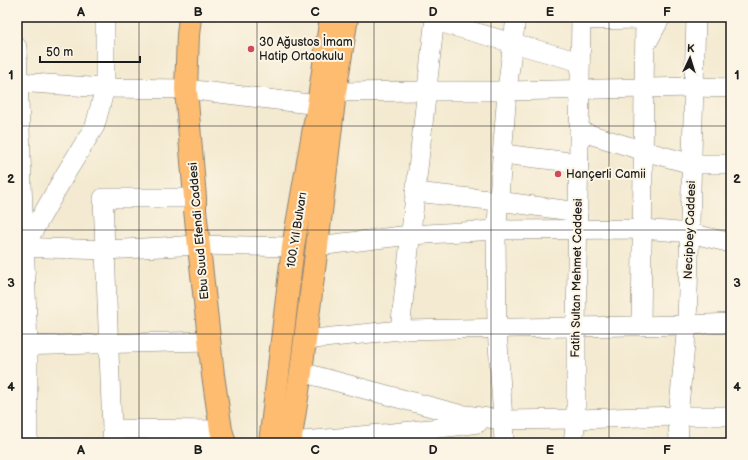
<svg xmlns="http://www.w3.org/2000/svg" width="748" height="460" font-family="'Balsamiq Sans',sans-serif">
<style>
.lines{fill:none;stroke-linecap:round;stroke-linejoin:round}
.minor-casing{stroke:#888376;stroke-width:20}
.major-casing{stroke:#888376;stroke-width:24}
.minor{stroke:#fff;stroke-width:19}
.major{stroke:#fdbc70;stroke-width:22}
.grid{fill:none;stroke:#1c1c1c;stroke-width:1;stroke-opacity:0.55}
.poi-dot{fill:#d1495b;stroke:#fcf5e5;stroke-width:1.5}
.labels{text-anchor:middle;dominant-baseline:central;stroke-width:4;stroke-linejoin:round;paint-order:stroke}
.poi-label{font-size:12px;fill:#1c1c1c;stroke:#fcf5e5;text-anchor:start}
.street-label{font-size:12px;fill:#1c1c1c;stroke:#fcf5e5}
.neatline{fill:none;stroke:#1c1c1c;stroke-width:1.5}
.grid-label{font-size:13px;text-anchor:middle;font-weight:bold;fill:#1c1c1c}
</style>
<rect width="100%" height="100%" fill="#fcf5e5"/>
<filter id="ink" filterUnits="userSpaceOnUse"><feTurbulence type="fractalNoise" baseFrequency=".025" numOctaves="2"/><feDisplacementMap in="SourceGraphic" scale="8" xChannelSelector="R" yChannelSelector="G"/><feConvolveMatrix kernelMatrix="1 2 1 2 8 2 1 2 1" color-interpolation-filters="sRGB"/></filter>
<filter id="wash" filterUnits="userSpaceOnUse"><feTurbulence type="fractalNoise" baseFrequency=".012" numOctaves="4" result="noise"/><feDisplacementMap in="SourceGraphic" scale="16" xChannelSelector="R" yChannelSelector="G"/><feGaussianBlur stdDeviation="0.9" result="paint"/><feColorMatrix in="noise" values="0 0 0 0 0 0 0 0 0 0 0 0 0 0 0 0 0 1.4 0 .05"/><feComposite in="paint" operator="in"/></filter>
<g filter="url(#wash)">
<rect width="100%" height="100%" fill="#f4ead1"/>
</g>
<g filter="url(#ink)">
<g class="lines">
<defs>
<g id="minor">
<polyline points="435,17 400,330 687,325 731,323"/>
<polyline points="581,20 645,19"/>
<polyline points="435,21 513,43 580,62"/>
<polyline points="647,43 661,17"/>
<polyline points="17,47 28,346 28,443"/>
<polyline points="17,82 105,88 186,89 318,105"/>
<polyline points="335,92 427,91 507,91 694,87 731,88"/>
<polyline points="579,131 644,151 692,164 731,164"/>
<polyline points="502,154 579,163"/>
<polyline points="415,192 498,201 578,212"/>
<polyline points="317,246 410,235 496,230 643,229 690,233 731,243"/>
<polyline points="17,247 105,250 199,245 293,247"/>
<polyline points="24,247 66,173 95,126 105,88 105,17"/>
<polyline points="641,326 645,17"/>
<polyline points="304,340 400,330"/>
<polyline points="17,346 209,341"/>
<polyline points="301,372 458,414 503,420 576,419 678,416 731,416"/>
<polyline points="112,429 103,198 195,198"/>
<path d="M290 442C353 437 416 432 478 423"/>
<polyline points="113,443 112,429 221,430"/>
<polyline points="504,443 503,420 497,328 496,237 507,91 516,17"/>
<polyline points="573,443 576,419 576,327 581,17"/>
<polyline points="679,443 678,416 687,325 696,17"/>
</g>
<g id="major">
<polyline points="190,17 188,35 186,89 195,198 195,210 213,375 221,430 225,443"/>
<polyline points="270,443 293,247 318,105 331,17"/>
<polyline points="290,443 301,372 317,246 335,92 347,17"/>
</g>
</defs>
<use href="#minor" class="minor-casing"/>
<use href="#major" class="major-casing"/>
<use href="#minor" class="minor"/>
<use href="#major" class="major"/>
</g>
</g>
<path class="grid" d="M139 17V443M257 17V443M374 17V443M491 17V443M609 17V443M17 126H731M17 230H731M17 334H731"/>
<g class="poi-dot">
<circle cx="251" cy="49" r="4"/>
<circle cx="558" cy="174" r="4"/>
</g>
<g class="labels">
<g class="poi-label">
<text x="259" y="42">30 Ağustos İmam<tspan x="259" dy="14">Hatip Ortaokulu</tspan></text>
<text x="566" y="174">Hançerli Camii</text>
</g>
<g class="street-label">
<text transform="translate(297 230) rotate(-81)">100. Yıl Bulvarı</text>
<text transform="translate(690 230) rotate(-88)">Necipbey Caddesi</text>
<text transform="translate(199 231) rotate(-95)">Ebu Suud Efendi Caddesi</text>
<text transform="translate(577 278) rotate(-89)">Fatih Sultan Mehmet Caddesi</text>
</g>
</g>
<rect width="748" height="460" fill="none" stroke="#fcf5e5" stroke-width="44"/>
<g transform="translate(690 58) rotate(4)" stroke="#fcf5e5" stroke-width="3" paint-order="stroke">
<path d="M0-3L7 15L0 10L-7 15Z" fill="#1c1c1c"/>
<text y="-6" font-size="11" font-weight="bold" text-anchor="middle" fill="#1c1c1c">K</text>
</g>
<path d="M40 56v6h100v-6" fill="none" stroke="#1c1c1c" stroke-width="2"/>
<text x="46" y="56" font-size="12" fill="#1c1c1c" stroke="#fcf5e5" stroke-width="3" paint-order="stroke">50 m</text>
<rect x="22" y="22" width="704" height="416" class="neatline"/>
<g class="grid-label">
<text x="81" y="16">A</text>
<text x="198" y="16">B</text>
<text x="315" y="16">C</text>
<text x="433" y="16">D</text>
<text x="550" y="16">E</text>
<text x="667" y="16">F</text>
<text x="11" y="79">1</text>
<text x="737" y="79">1</text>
<text x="11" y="183">2</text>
<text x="737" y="183">2</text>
<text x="11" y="287">3</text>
<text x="737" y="287">3</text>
<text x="11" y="391">4</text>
<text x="737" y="391">4</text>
<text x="81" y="454">A</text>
<text x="198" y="454">B</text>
<text x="315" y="454">C</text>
<text x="433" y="454">D</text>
<text x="550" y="454">E</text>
<text x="667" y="454">F</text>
</g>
</svg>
